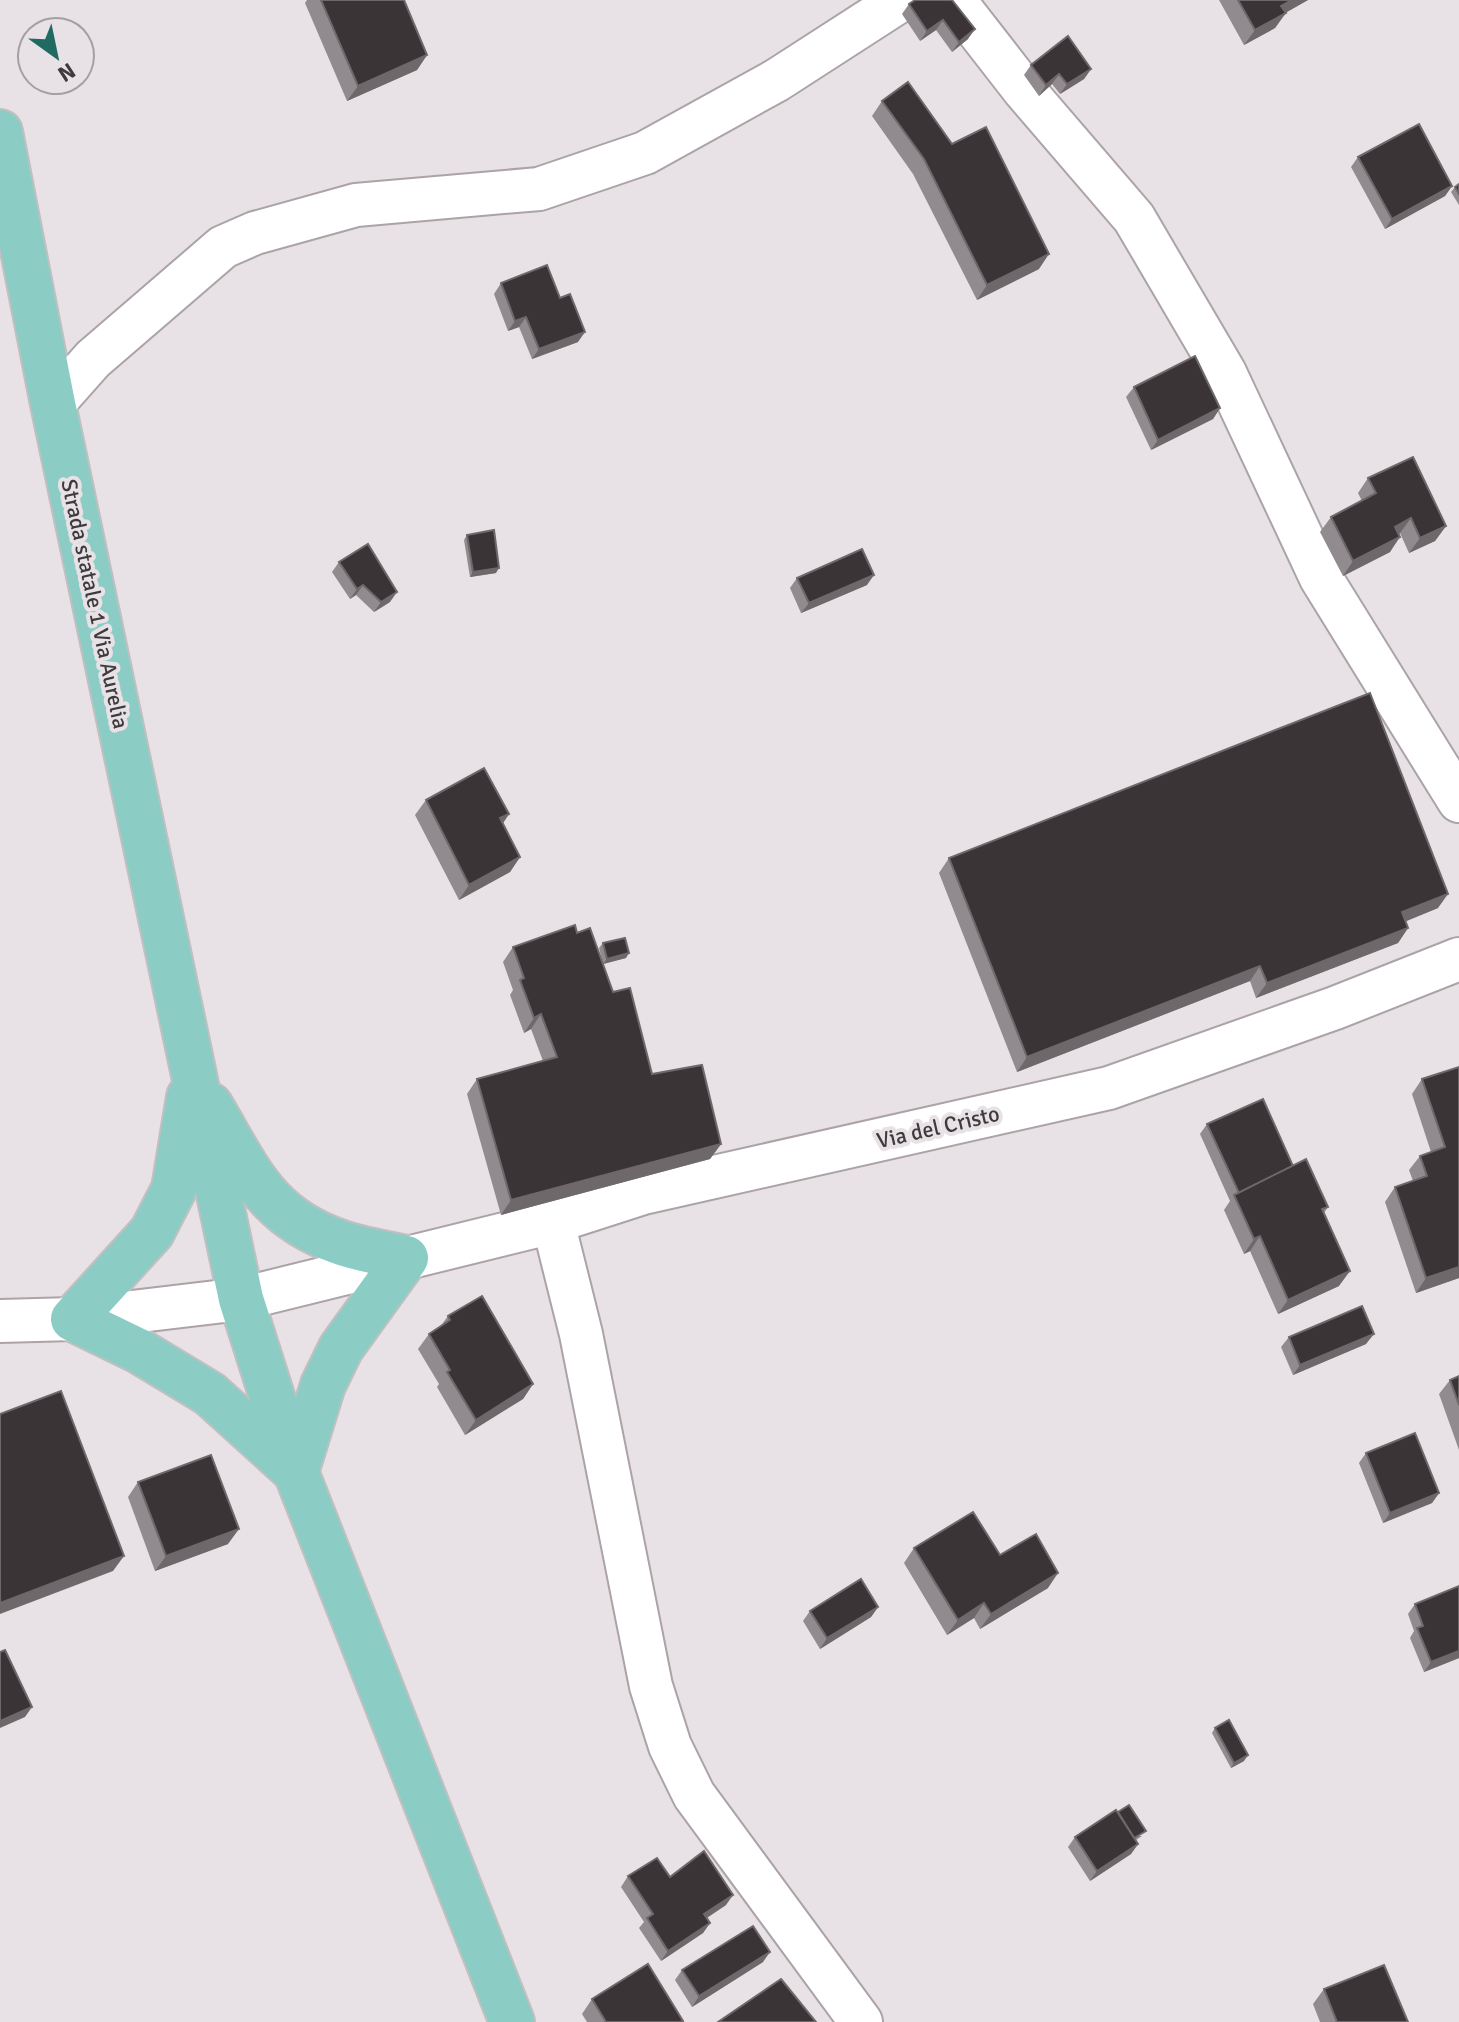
<svg xmlns="http://www.w3.org/2000/svg" width="1459" height="2022" font-family="Signika,sans-serif">
<style>
.lines{fill:none;stroke-linecap:round;stroke-linejoin:round}
.minor-casing{stroke:#aba3a8;stroke-width:46}
.major-casing{stroke:#c1c0c1;stroke-width:48}
.minor{stroke:#fff;stroke-width:42}
.major{stroke:#8bcdc5;stroke-width:44}
.wall{fill:#918a8e}
.shaded-wall{fill:#6e686b}
.building{fill:#3a3437;stroke:#6e686b;stroke-width:2}
.labels{text-anchor:middle;dominant-baseline:central;stroke-width:8;stroke-linejoin:round;paint-order:stroke}
.street-label{font-size:22px;fill:#3e3b3d;stroke:#e8e1e5}
</style>
<rect width="100%" height="100%" fill="#e8e1e5"/>
<g class="lines">
<g class="minor-casing">
<g id="minor">
<path d="M 954,0 L 1024,90 L 1134,218 L 1225,373 L 1321,578 L 1459,801"/>
<path d="M 53,404 L 93,359 L 223,247 L 255,233 L 356,205 L 539,189 L 645,153 L 777,80 L 901,0"/>
<path d="M 553,1222 L 581,1334 L 651,1686 L 670,1746 L 694,1795 L 861,2022"/>
<path d="M 0,1321 L 73,1319 L 241,1299 L 553,1222 L 643,1193 L 1109,1088 L 1335,1008 L 1459,959"/>
</g>
</g>
<g class="major-casing">
<g id="major">
<path d="M 0,132 L 53,404 L 241,1299 L 296,1472 L 512,2022"/>
<path d="M 189,1097 L 174,1189 L 152,1232 L 73,1319 L 139,1351 L 210,1394 L 296,1472"/>
<path d="M 210,1105 C 248,1168 264,1216 339,1242 C 360,1250 384,1253 406,1258 L 341,1348 L 323,1385 L 296,1472"/>
</g>
</g>
<use href="#minor" class="minor"/>
<use href="#major" class="major"/>
</g>
<g class="wall">
<path d="M 307,0 L 404,0 L 427,55 L 417,70 L 347,101 L 305,3 Z"/>
<path d="M 915,0 L 968,39 L 952,52 L 936,30 L 920,41 L 902,14 L 909,4 Z"/>
<path d="M 1219,0 L 1308,0 L 1285,13 L 1275,28 L 1244,45 Z"/>
<path d="M 1031,65 L 1091,69 L 1084,79 L 1060,94 L 1052,84 L 1039,96 L 1024,75 Z"/>
<path d="M 882,101 L 1039,269 L 977,300 L 913,174 L 872,116 Z"/>
<path d="M 1358,157 L 1452,186 L 1445,196 L 1385,229 L 1351,167 Z"/>
<path d="M 1459,184 L 1459,205 L 1451,192 L 1455,187 Z"/>
<path d="M 501,283 L 578,342 L 532,359 L 519,327 L 508,331 L 494,294 Z"/>
<path d="M 1134,387 L 1220,408 L 1213,419 L 1151,450 L 1126,397 Z"/>
<path d="M 1368,478 L 1446,526 L 1435,541 L 1409,553 L 1400,533 L 1390,552 L 1343,576 L 1320,532 L 1331,517 L 1362,501 L 1358,493 Z"/>
<path d="M 467,535 L 496,573 L 470,577 L 464,540 Z"/>
<path d="M 339,562 L 390,602 L 374,612 L 356,595 L 350,599 L 332,572 Z"/>
<path d="M 797,578 L 867,585 L 801,613 L 790,588 Z"/>
<path d="M 426,800 L 509,814 L 503,823 L 520,857 L 510,872 L 459,900 L 415,815 Z"/>
<path d="M 949,858 L 1438,908 L 1406,921 L 1408,928 L 1398,943 L 1256,998 L 1250,981 L 1017,1072 L 939,873 Z"/>
<path d="M 577,933 L 613,992 L 652,1074 L 721,1144 L 710,1159 L 501,1215 L 467,1094 L 477,1079 L 543,1061 L 531,1029 L 524,1033 L 510,995 L 513,990 L 503,962 L 513,947 Z"/>
<path d="M 603,943 L 626,958 L 603,964 L 599,948 Z"/>
<path d="M 1459,1067 L 1459,1278 L 1416,1293 L 1385,1202 L 1395,1187 L 1413,1181 L 1409,1170 L 1420,1156 L 1431,1152 L 1412,1094 L 1422,1079 Z"/>
<path d="M 1207,1124 L 1293,1166 L 1328,1207 L 1324,1213 L 1339,1286 L 1278,1314 L 1250,1251 L 1244,1254 L 1224,1210 L 1230,1201 L 1200,1134 Z"/>
<path d="M 448,1316 L 533,1384 L 523,1399 L 465,1435 L 437,1387 L 439,1384 L 418,1349 L 429,1334 L 440,1327 Z"/>
<path d="M 1289,1337 L 1366,1344 L 1293,1375 L 1281,1347 Z"/>
<path d="M 1459,1376 L 1459,1450 L 1439,1394 L 1450,1380 Z"/>
<path d="M 1366,1453 L 1439,1493 L 1432,1503 L 1383,1523 L 1359,1463 Z"/>
<path d="M 138,1482 L 228,1544 L 155,1571 L 128,1497 Z"/>
<path d="M 914,1548 L 1000,1555 L 1048,1588 L 980,1629 L 974,1618 L 947,1635 L 904,1563 Z"/>
<path d="M 1415,1604 L 1459,1658 L 1424,1672 L 1410,1638 L 1414,1631 L 1408,1614 Z"/>
<path d="M 878,1607 L 871,1617 L 820,1649 L 803,1621 L 810,1611 Z"/>
<path d="M 1215,1728 L 1244,1761 L 1231,1768 L 1212,1733 Z"/>
<path d="M 1142,1836 L 1136,1840 L 1138,1844 L 1131,1854 L 1090,1881 L 1068,1847 L 1075,1837 Z"/>
<path d="M 628,1876 L 726,1905 L 707,1918 L 710,1923 L 703,1933 L 661,1961 L 639,1928 L 644,1922 L 621,1887 Z"/>
<path d="M 763,1962 L 692,2007 L 675,1980 L 682,1970 Z"/>
<path d="M 1324,1989 L 1408,2022 L 1320,2022 L 1313,2004 Z"/>
<path d="M 592,1999 L 682,2022 L 587,2022 L 582,2014 Z"/>
</g>
<g class="shaded-wall">
<path d="M 1292,0 L 1308,0 L 1271,21 L 1281,6 Z"/>
<path d="M 1286,13 L 1275,28 L 1244,45 L 1255,30 Z"/>
<path d="M 943,20 L 936,30 L 920,41 L 927,31 Z"/>
<path d="M 975,29 L 968,39 L 952,52 L 959,42 Z"/>
<path d="M 427,55 L 417,70 L 347,101 L 358,86 Z"/>
<path d="M 1091,69 L 1084,79 L 1060,94 L 1067,84 Z"/>
<path d="M 1059,74 L 1052,84 L 1039,96 L 1046,85 Z"/>
<path d="M 1452,186 L 1445,196 L 1385,229 L 1392,219 Z"/>
<path d="M 1049,254 L 1039,269 L 977,300 L 987,285 Z"/>
<path d="M 526,317 L 519,327 L 508,331 L 515,321 Z"/>
<path d="M 585,332 L 578,342 L 532,359 L 539,349 Z"/>
<path d="M 1220,408 L 1213,419 L 1151,450 L 1158,440 Z"/>
<path d="M 1411,518 L 1400,533 L 1385,542 L 1395,527 Z"/>
<path d="M 1446,526 L 1435,541 L 1409,553 L 1420,538 Z"/>
<path d="M 1400,537 L 1390,552 L 1343,576 L 1353,561 Z"/>
<path d="M 499,568 L 496,573 L 470,577 L 473,572 Z"/>
<path d="M 874,575 L 867,585 L 801,613 L 809,603 Z"/>
<path d="M 363,585 L 356,595 L 350,599 L 357,589 Z"/>
<path d="M 397,592 L 390,602 L 374,612 L 381,602 Z"/>
<path d="M 509,814 L 499,829 L 500,818 Z"/>
<path d="M 520,857 L 510,872 L 459,900 L 469,885 Z"/>
<path d="M 1448,894 L 1438,908 L 1392,927 L 1402,912 Z"/>
<path d="M 1408,928 L 1398,943 L 1256,998 L 1267,983 Z"/>
<path d="M 629,953 L 626,958 L 603,964 L 607,959 Z"/>
<path d="M 1260,966 L 1250,981 L 1017,1072 L 1027,1057 Z"/>
<path d="M 541,1014 L 531,1029 L 524,1033 L 534,1018 Z"/>
<path d="M 721,1144 L 710,1159 L 501,1215 L 511,1200 Z"/>
<path d="M 1260,1236 L 1250,1251 L 1244,1254 L 1254,1239 Z"/>
<path d="M 1459,1267 L 1459,1278 L 1416,1293 L 1426,1278 Z"/>
<path d="M 1350,1271 L 1339,1286 L 1278,1314 L 1288,1300 Z"/>
<path d="M 1374,1334 L 1366,1344 L 1293,1375 L 1300,1365 Z"/>
<path d="M 533,1384 L 523,1399 L 465,1435 L 476,1420 Z"/>
<path d="M 1439,1493 L 1432,1503 L 1383,1523 L 1390,1513 Z"/>
<path d="M 239,1529 L 228,1544 L 155,1571 L 166,1556 Z"/>
<path d="M 124,1556 L 113,1571 L 0,1614 L 0,1603 Z"/>
<path d="M 1058,1573 L 1048,1588 L 980,1629 L 991,1614 Z"/>
<path d="M 984,1603 L 974,1618 L 947,1635 L 958,1620 Z"/>
<path d="M 878,1607 L 871,1617 L 820,1649 L 827,1638 Z"/>
<path d="M 1459,1651 L 1459,1658 L 1424,1672 L 1431,1662 Z"/>
<path d="M 32,1707 L 25,1717 L 0,1728 L 0,1721 Z"/>
<path d="M 1248,1755 L 1244,1761 L 1231,1768 L 1234,1763 Z"/>
<path d="M 1138,1844 L 1131,1854 L 1090,1881 L 1097,1871 Z"/>
<path d="M 733,1895 L 726,1905 L 697,1924 L 704,1914 Z"/>
<path d="M 710,1923 L 703,1933 L 661,1961 L 668,1951 Z"/>
<path d="M 770,1952 L 763,1962 L 692,2007 L 699,1996 Z"/>
</g>
<g class="building">
<path d="M 321,0 L 404,0 L 427,55 L 358,86 Z"/>
<path d="M 915,0 L 952,0 L 975,29 L 959,42 L 943,20 L 927,31 L 909,4 Z"/>
<path d="M 1238,0 L 1292,0 L 1281,6 L 1286,13 L 1255,30 Z"/>
<path d="M 1068,36 L 1091,69 L 1067,84 L 1059,74 L 1046,85 L 1031,65 Z"/>
<path d="M 908,82 L 952,144 L 986,127 L 1049,254 L 987,285 L 924,159 L 882,101 Z"/>
<path d="M 1419,124 L 1452,186 L 1392,219 L 1358,157 Z"/>
<path d="M 1459,184 L 1459,194 L 1455,187 Z"/>
<path d="M 547,265 L 560,298 L 570,294 L 585,332 L 539,349 L 526,317 L 515,321 L 501,283 Z"/>
<path d="M 1195,356 L 1220,408 L 1158,440 L 1134,387 Z"/>
<path d="M 1413,457 L 1446,526 L 1420,538 L 1411,518 L 1395,527 L 1400,537 L 1353,561 L 1331,517 L 1376,493 L 1368,478 Z"/>
<path d="M 494,530 L 499,568 L 473,572 L 467,535 Z"/>
<path d="M 368,544 L 397,592 L 381,602 L 363,585 L 357,589 L 339,562 Z"/>
<path d="M 862,549 L 874,575 L 809,603 L 797,578 Z"/>
<path d="M 1370,693 L 1448,894 L 1402,912 L 1408,928 L 1267,983 L 1260,966 L 1027,1057 L 949,858 Z"/>
<path d="M 484,768 L 509,814 L 500,818 L 520,857 L 469,885 L 426,800 Z"/>
<path d="M 575,925 L 577,933 L 590,928 L 613,992 L 630,988 L 652,1074 L 702,1065 L 721,1144 L 511,1200 L 477,1079 L 557,1057 L 541,1014 L 534,1018 L 520,980 L 524,978 L 513,947 Z"/>
<path d="M 625,938 L 629,953 L 607,959 L 603,943 Z"/>
<path d="M 1459,1067 L 1459,1267 L 1426,1278 L 1395,1187 L 1427,1176 L 1420,1156 L 1445,1147 L 1422,1079 Z"/>
<path d="M 1263,1099 L 1293,1166 L 1239,1193 L 1207,1124 Z"/>
<path d="M 1306,1159 L 1328,1207 L 1322,1209 L 1350,1271 L 1288,1300 L 1260,1236 L 1254,1239 L 1234,1195 Z"/>
<path d="M 482,1296 L 533,1384 L 476,1420 L 447,1372 L 450,1370 L 429,1334 L 450,1320 L 448,1316 Z"/>
<path d="M 1362,1306 L 1374,1334 L 1300,1365 L 1289,1337 Z"/>
<path d="M 1459,1376 L 1459,1405 L 1450,1380 Z"/>
<path d="M 61,1391 L 124,1556 L 0,1603 L 0,1414 Z"/>
<path d="M 1415,1433 L 1439,1493 L 1390,1513 L 1366,1453 Z"/>
<path d="M 211,1455 L 239,1529 L 166,1556 L 138,1482 Z"/>
<path d="M 973,1512 L 1000,1555 L 1036,1534 L 1058,1573 L 991,1614 L 984,1603 L 958,1620 L 914,1548 Z"/>
<path d="M 861,1579 L 878,1607 L 827,1638 L 810,1611 Z"/>
<path d="M 1459,1586 L 1459,1651 L 1431,1662 L 1417,1628 L 1423,1626 L 1415,1604 Z"/>
<path d="M 5,1650 L 32,1707 L 0,1721 L 0,1652 Z"/>
<path d="M 1229,1720 L 1248,1755 L 1234,1763 L 1215,1728 Z"/>
<path d="M 1129,1805 L 1146,1831 L 1134,1838 L 1118,1812 Z"/>
<path d="M 1116,1810 L 1138,1844 L 1097,1871 L 1075,1837 Z"/>
<path d="M 704,1851 L 733,1895 L 704,1914 L 710,1923 L 668,1951 L 647,1918 L 653,1914 L 628,1876 L 657,1858 L 670,1877 Z"/>
<path d="M 753,1926 L 770,1952 L 699,1996 L 682,1970 Z"/>
<path d="M 648,1964 L 683,2021 L 680,2022 L 606,2022 L 592,1999 Z"/>
<path d="M 1384,1965 L 1408,2022 L 1337,2022 L 1324,1989 Z"/>
<path d="M 781,1979 L 816,2022 L 718,2022 Z"/>
</g>
<g class="labels">
<g class="street-label">
<text transform="translate(95 604) rotate(78)">Strada statale 1 Via Aurelia</text>
<text transform="translate(938 1127) rotate(-13)">Via del Cristo</text>
</g>
</g>
<g transform="translate(56 56) rotate(147)"><circle r="38" fill="#e8e1e5" stroke="#a49fa2" stroke-width="2"/>
<path d="M0-6L14 30L0 20L-14 30Z" fill="#206a62"/>
<text y="-12" font-size="22" font-weight="bold" text-anchor="middle" fill="#3e3b3d">N</text>
</g>
</svg>
